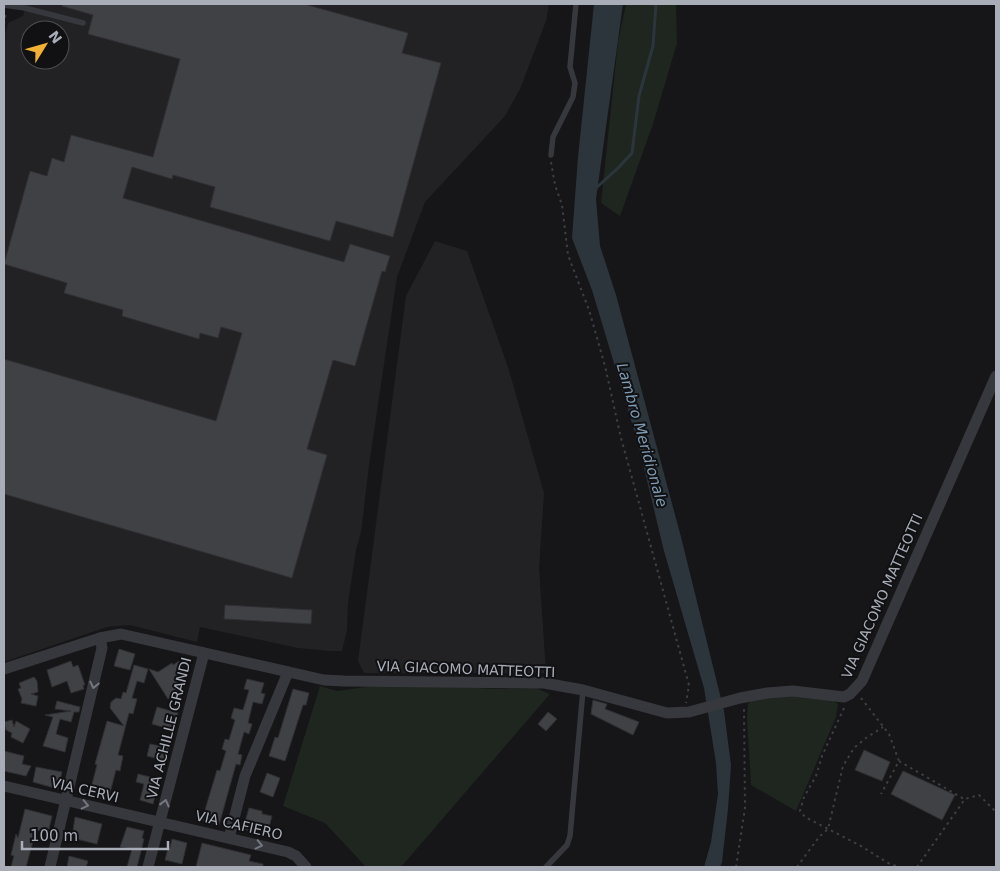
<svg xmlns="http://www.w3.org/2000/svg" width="1000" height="871" font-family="'DejaVu Sans',sans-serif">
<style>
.built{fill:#222225;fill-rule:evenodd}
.green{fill:#1e261f}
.water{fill:#2c353c}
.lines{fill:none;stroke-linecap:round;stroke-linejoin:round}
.stream{stroke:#2c353c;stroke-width:3}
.building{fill:#404145;stroke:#303034}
.path{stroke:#3d3f44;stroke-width:2;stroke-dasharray:2.5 4;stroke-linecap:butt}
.lane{stroke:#37383d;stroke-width:5.5}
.street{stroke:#37383d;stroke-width:11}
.oneway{stroke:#757881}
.labels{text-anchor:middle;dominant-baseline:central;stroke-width:4;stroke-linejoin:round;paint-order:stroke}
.street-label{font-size:14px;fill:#a8adb8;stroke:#111113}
.water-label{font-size:15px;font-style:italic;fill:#7f9bb3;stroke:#111113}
</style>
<rect width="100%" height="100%" fill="#161618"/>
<g class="built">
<path d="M 26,4 L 549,4 L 546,21 L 520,89 L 505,116 L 425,202 L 397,277 L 369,465 L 361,532 L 356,550 L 348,603 L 347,630 L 342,651 L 330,651 L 298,648 L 200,627 L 197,642 L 130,625 L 107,627 L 4,662 L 4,38 L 8,23 L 23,16 ZM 30,30 L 60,30 L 60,60 L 30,60 Z"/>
<path d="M 435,241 L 467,251 L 508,367 L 544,493 L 539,568 L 546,673 L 364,673 L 358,661 L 406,296 Z"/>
</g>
<g class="green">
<path d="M 626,4 L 676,4 L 677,43 L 653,124 L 620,216 L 601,203 L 618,42 Z"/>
<path d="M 417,685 L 497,689 L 536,688 L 550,694 L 401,867 L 366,867 L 325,823 L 283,806 L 320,686 L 337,691 L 367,687 Z"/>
<path d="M 785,695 L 831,699 L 838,704 L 836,717 L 796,811 L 751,785 L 747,718 L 748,704 L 754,698 Z"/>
</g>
<path class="water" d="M 594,4 L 623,4 L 596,199 L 600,246 L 616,295 L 681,537 L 724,711 L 731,765 L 728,809 L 722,862 L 720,867 L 704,867 L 711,842 L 718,794 L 716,763 L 704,688 L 664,551 L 638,443 L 592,290 L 572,238 L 578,157 Z"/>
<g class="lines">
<path class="stream" d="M 596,188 L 618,168 L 632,153 L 639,96 L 653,46 L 656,4"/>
</g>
<g class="building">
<path d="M 63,4 L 304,4 L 408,33 L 402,53 L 441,63 L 393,237 L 336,221 L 330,241 L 210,207 L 215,187 L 173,175 L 172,179 L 132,167 L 123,198 L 344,262 L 350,244 L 390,256 L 385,272 L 382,271 L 355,366 L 333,360 L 307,449 L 327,455 L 292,578 L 4,494 L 4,359 L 216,421 L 242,333 L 221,327 L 218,338 L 200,333 L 199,339 L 122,316 L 123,310 L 64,293 L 67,283 L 4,264 L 30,171 L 47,176 L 52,158 L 64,162 L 71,135 L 153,157 L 180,59 L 88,34 L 93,15 L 62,6 Z"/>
<path d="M 225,605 L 312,610 L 311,624 L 224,619 Z"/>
<path d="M 119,649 L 135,654 L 130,670 L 114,666 Z"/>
<path d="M 71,661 L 73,667 L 78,665 L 85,685 L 83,685 L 84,689 L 71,693 L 67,681 L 52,687 L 47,670 Z"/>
<path d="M 179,661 L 187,674 L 184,675 L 181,688 L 182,690 L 168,699 L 149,669 L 158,672 L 172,663 L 173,665 Z"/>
<path d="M 134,665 L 148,669 L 144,683 L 137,681 L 132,698 L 137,699 L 133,714 L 129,713 L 118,755 L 123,756 L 120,771 L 116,770 L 108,800 L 89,796 L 97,765 L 95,764 L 107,721 L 124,726 L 110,708 L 111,702 L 116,698 L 121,699 L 123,692 L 126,693 Z"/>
<path d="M 34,677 L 37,681 L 38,692 L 31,694 L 38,696 L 36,706 L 21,703 L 22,699 L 18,689 L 21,688 L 19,683 Z"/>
<path d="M 247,679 L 264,683 L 261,693 L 265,694 L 262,704 L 253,702 L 248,723 L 252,724 L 249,734 L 244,732 L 238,754 L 242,755 L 240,765 L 236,764 L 219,825 L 202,820 L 217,770 L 220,771 L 226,751 L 222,749 L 225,739 L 229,740 L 235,720 L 231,718 L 234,708 L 243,710 L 249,690 L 244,689 Z"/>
<path d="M 293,689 L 309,693 L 306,705 L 303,705 L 285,761 L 269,756 L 275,737 L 278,738 Z"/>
<path d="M 593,700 L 607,704 L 605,709 L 639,722 L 633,735 L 591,714 Z"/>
<path d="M 57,701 L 80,707 L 79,712 L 74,712 L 71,722 L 60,719 L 56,734 L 68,738 L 65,752 L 43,746 L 53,717 L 45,715 L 71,711 L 55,709 Z"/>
<path d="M 157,707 L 178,713 L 173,730 L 152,724 Z"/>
<path d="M 548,712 L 557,719 L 546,731 L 538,724 Z"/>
<path d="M 12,720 L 14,727 L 16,721 L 30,729 L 23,743 L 11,737 L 12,733 L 6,730 L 4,722 Z"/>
<path d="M 150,744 L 169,748 L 165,761 L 147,756 Z"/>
<path d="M 864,750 L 890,762 L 882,781 L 855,770 Z"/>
<path d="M 4,751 L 24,756 L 22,764 L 31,766 L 26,776 L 4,771 Z"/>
<path d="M 36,767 L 62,772 L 58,789 L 33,782 Z"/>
<path d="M 903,771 L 955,795 L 942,820 L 891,794 Z"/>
<path d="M 267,773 L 280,778 L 273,797 L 260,792 Z"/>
<path d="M 138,774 L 150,777 L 149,782 L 158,785 L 153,804 L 140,800 L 144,784 L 136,782 Z"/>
<path d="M 249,808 L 262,811 L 262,814 L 272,816 L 268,831 L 258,828 L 256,832 L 243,829 Z"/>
<path d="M 25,809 L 52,816 L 48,833 L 36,830 L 26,867 L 11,867 L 14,856 L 11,855 L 16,834 L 18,838 Z"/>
<path d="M 75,817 L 102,824 L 97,844 L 72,838 Z"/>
<path d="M 127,827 L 144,831 L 142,838 L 144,839 L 137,867 L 127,867 L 132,849 L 120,847 Z"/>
<path d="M 172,839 L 187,843 L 182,864 L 165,860 L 168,848 L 170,848 Z"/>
<path d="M 202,843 L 251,855 L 249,861 L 263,864 L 263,867 L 196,867 Z"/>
<path d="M 69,856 L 88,861 L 86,867 L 67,867 Z"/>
</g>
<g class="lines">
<g class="path">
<path d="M 4,24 L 6,12"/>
<path d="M 551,162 L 555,185 L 562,205 L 568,255 L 589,310 L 605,366 L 621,438 L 689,685 L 686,703"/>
<path d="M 861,698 L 889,734 L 899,761 L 881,794"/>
<path d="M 844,708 L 822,756 L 816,776 L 804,797 L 800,811 L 805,817 L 861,846 L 888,863 L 899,867"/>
<path d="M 899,761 L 964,799"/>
<path d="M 736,867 L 745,808 L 744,709"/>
<path d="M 797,867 L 819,837 L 828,829 L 843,766 L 854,748 L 866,738 L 883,727"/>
<path d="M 917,867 L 965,799 L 979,795 L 996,812"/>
</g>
<g class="lane">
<path d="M 4,5 L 25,8 L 83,23"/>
<path d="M 551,155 L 553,137 L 573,97 L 575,83 L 570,67 L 576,4"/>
<path d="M 546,867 L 567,845 L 570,836 L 583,690"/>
</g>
<g class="street">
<path d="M 4,669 L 100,638 L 121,634 L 324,680 L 344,681 L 544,683 L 583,690 L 667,713 L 689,712 L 740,698 L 767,693 L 793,691 L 844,697 L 850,694 L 862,681 L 996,376"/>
<path d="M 4,786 L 288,852 L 296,856 L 306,867"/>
<path d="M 229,838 L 245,776 L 288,672"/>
<path d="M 50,867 L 102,648 L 100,638"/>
<path d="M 148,867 L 204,653"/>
</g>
</g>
<defs><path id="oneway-chevron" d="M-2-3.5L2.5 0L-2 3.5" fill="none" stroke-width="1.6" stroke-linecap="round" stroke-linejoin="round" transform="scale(1.25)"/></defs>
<g class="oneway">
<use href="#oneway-chevron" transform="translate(94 685) rotate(103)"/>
<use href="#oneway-chevron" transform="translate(165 803) rotate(-76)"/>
<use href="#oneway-chevron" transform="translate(85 805) rotate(13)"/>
<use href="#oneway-chevron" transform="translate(259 845) rotate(13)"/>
</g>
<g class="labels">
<g class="street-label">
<text transform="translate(882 596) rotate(-66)">VIA GIACOMO MATTEOTTI</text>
<text transform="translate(466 669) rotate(2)">VIA GIACOMO MATTEOTTI</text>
<text transform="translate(169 728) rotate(-76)">VIA ACHILLE GRANDI</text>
<text transform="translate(85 790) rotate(13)">VIA CERVI</text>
<text transform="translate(239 825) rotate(13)">VIA CAFIERO</text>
</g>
<g class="water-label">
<text transform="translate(642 435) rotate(74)">Lambro Meridionale</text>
</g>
</g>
<rect width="1000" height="871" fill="none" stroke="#a8adb8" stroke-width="10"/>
<g transform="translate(45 45) rotate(53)"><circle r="24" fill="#111113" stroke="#4d4f55"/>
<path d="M0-4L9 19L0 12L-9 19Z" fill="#f2b134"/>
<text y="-8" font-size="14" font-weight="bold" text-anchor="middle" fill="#a8adb8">N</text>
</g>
<path d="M22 841v8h146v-8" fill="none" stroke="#a8adb8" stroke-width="2.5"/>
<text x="30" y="841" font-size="15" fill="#a8adb8" stroke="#111113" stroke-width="4" paint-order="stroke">100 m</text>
</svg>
